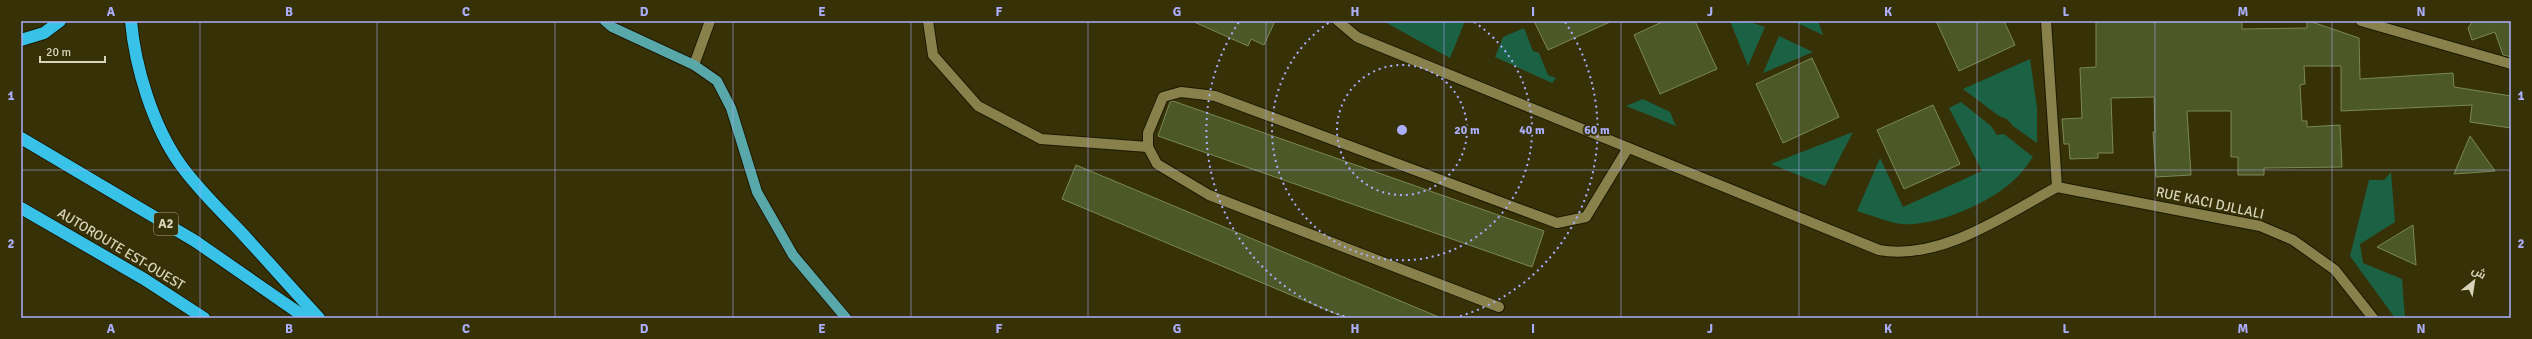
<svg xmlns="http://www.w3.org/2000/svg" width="2532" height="339" font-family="Signika,Cairo,sans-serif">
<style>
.green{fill:#1b6143}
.building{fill:#4c5827;stroke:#7a8856}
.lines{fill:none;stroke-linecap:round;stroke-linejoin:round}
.minor-casing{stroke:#1d1900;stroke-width:12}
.major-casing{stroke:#1d1900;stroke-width:12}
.highway-casing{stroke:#1d1900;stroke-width:14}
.minor{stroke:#88814c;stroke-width:10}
.major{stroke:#58a8aa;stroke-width:10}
.highway{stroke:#38c2e8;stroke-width:12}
.grid{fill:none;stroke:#abaffb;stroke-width:1;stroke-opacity:0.55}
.ring{fill:none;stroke:#abaffb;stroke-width:2;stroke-dasharray:2 4}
.labels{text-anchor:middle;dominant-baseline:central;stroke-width:4;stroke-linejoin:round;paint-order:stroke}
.shield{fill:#373108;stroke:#a8a385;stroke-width:1}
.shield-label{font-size:13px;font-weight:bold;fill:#d8d4ba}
.street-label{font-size:14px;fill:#d8d4ba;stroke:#373108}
.centre{fill:#abaffb;stroke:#373108;stroke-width:2}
.ring-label{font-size:12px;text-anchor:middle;font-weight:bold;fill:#abaffb;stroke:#373108;stroke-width:4;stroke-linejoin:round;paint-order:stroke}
.neatline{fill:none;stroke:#abaffb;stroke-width:1.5}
.grid-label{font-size:13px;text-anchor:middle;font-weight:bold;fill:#abaffb}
</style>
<rect width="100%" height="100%" fill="#373108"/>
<g class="green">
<path d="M 1383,21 L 1465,21 L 1450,58 Z"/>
<path d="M 1730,21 L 1747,21 L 1765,27 L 1748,66 Z"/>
<path d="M 1793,21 L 1818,21 L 1823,35 Z"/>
<path d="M 1524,28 L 1533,51 L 1539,53 L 1548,75 L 1556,78 L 1552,83 L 1495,57 L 1503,37 Z"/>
<path d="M 1779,36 L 1813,52 L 1763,73 Z"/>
<path d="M 2030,59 L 2037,108 L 2037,143 L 2013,126 L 2007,119 L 1999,116 L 1963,89 Z"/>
<path d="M 1643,99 L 1670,112 L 1676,126 L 1626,106 Z"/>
<path d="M 1961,102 L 1991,126 L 1997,135 L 2004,134 L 2033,157 C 2029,162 2025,169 2020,174 C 1996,201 1937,227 1901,224 C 1887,222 1871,215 1857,211 L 1880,158 L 1903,207 L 1982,171 L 1949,108 Z"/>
<path d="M 1853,132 L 1825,186 L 1771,164 Z"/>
<path d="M 2391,172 L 2395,222 L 2360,244 L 2363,263 L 2402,279 L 2405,318 L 2395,318 L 2350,256 L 2369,180 L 2384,180 Z"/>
</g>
<g class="building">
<path d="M 1192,21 L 1275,21 L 1264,45 L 1251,39 L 1248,46 Z"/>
<path d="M 1534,21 L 1612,21 L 1548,50 Z"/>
<path d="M 1664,21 L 1695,21 L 1717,69 L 1660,94 L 1634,35 Z"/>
<path d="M 1936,21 L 2004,21 L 2015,45 L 1959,71 Z"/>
<path d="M 2096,21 L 2242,21 L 2242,29 L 2307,28 L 2307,21 L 2309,21 L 2359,38 L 2360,79 L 2453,73 L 2454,87 L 2511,96 L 2511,128 L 2470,122 L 2472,105 L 2341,111 L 2341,66 L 2304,66 L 2305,84 L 2300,85 L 2302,121 L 2307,121 L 2307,127 L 2340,125 L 2342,167 L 2264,168 L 2264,175 L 2238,175 L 2238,157 L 2231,157 L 2231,111 L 2187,111 L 2191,175 L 2156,177 L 2153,132 L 2155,132 L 2154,97 L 2111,98 L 2113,153 L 2098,153 L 2098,158 L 2070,159 L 2069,144 L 2064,144 L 2062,119 L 2082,118 L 2080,68 L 2096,67 Z"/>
<path d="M 2473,21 L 2511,21 L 2511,57 L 2503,55 L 2495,32 L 2472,40 L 2468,28 Z"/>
<path d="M 1812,58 L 1839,117 L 1783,143 L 1756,84 Z"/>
<path d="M 1173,101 L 1544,231 L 1532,267 L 1158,136 L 1170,102 Z"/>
<path d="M 1933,105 L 1960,164 L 1904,189 L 1877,130 Z"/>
<path d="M 2470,136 L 2495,171 L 2454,174 Z"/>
<path d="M 1076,165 L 1441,318 L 1346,318 L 1062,199 Z"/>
<path d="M 2413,225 L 2416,265 L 2377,247 Z"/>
</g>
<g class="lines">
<g class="minor-casing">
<g id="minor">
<path d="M 928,21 L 933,55 L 978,106 L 1041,139 L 1148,147"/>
<path d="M 1338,21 L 1357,37 L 1879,250 C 1941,261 2005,215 2057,187 L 2046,21"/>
<path d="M 2361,21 L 2511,64"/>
<path d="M 694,65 L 710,21"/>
<path d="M 2057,187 L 2260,226 L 2293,240 L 2335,270 L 2373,318"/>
<path d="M 1499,307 L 1209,195 L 1157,164 L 1148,147 L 1148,133 L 1163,97 L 1181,92 L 1215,96 L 1557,223 L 1586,217 L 1628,148"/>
</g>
</g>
<g class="major-casing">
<path id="major" d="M 605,21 L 612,27 L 694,65 L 717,81 L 731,108 L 757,192 L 793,255 L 846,318"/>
</g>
<g class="highway-casing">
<g id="highway">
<path d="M 131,21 C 135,67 153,126 180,164 C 197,188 219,209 239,230 C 266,259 292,289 319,318"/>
<path d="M 21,40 L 44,33 L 60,21"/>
<path d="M 21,138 L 195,241 L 306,318"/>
<path d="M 21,208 L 144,279 L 204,318"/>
</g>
</g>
<use href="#minor" class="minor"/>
<use href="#major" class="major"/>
<use href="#highway" class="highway"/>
</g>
<path class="grid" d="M 200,21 L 200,318M 377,21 L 377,318M 555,21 L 555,318M 733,21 L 733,318M 911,21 L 911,318M 1088,21 L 1088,318M 1266,21 L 1266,318M 1444,21 L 1444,318M 1621,21 L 1621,318M 1799,21 L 1799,318M 1977,21 L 1977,318M 2155,21 L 2155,318M 2332,21 L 2332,318M 21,170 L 2511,170"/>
<g class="ring">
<circle cx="1402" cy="130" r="65"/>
<path d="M1474 22A130 130 0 1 1 1330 22"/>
<path d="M1350 318A195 195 0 0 1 1239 22M1565 22A195 195 0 0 1 1454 318"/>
</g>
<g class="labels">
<rect class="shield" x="154" y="213" width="24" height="22" rx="3"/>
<g class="shield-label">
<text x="166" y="224">A2</text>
</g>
<g class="street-label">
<text transform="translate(2210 203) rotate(12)">RUE KACI DJLLALI</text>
<text transform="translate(121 249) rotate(31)">AUTOROUTE EST-OUEST</text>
</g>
</g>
<circle cx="1402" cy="130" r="6" class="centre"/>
<g class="ring-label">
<text x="1467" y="134">20 m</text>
<text x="1532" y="134">40 m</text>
<text x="1597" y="134">60 m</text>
</g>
<rect width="2532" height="339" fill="none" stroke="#373108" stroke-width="44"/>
<g transform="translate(2474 281) rotate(30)" stroke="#373108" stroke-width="3" paint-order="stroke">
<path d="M0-3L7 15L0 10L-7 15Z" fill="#d8d4ba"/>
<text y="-6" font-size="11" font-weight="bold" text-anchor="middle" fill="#d8d4ba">ش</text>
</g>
<path d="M40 56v6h65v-6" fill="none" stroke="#d8d4ba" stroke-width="2"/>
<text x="46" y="56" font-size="12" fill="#d8d4ba" stroke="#373108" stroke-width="3" paint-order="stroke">20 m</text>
<rect x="22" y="22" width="2488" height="295" class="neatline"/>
<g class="grid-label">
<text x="111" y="16">A</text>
<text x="289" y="16">B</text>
<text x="466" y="16">C</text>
<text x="644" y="16">D</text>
<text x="822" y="16">E</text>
<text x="999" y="16">F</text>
<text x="1177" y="16">G</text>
<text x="1355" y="16">H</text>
<text x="1533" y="16">I</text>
<text x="1710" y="16">J</text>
<text x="1888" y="16">K</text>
<text x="2066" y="16">L</text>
<text x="2243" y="16">M</text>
<text x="2421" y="16">N</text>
<text x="11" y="100">1</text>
<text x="2521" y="100">1</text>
<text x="11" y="248">2</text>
<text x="2521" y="248">2</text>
<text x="111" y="333">A</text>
<text x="289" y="333">B</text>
<text x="466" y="333">C</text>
<text x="644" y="333">D</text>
<text x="822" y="333">E</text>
<text x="999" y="333">F</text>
<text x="1177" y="333">G</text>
<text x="1355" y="333">H</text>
<text x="1533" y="333">I</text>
<text x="1710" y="333">J</text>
<text x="1888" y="333">K</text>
<text x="2066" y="333">L</text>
<text x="2243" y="333">M</text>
<text x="2421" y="333">N</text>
</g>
</svg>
